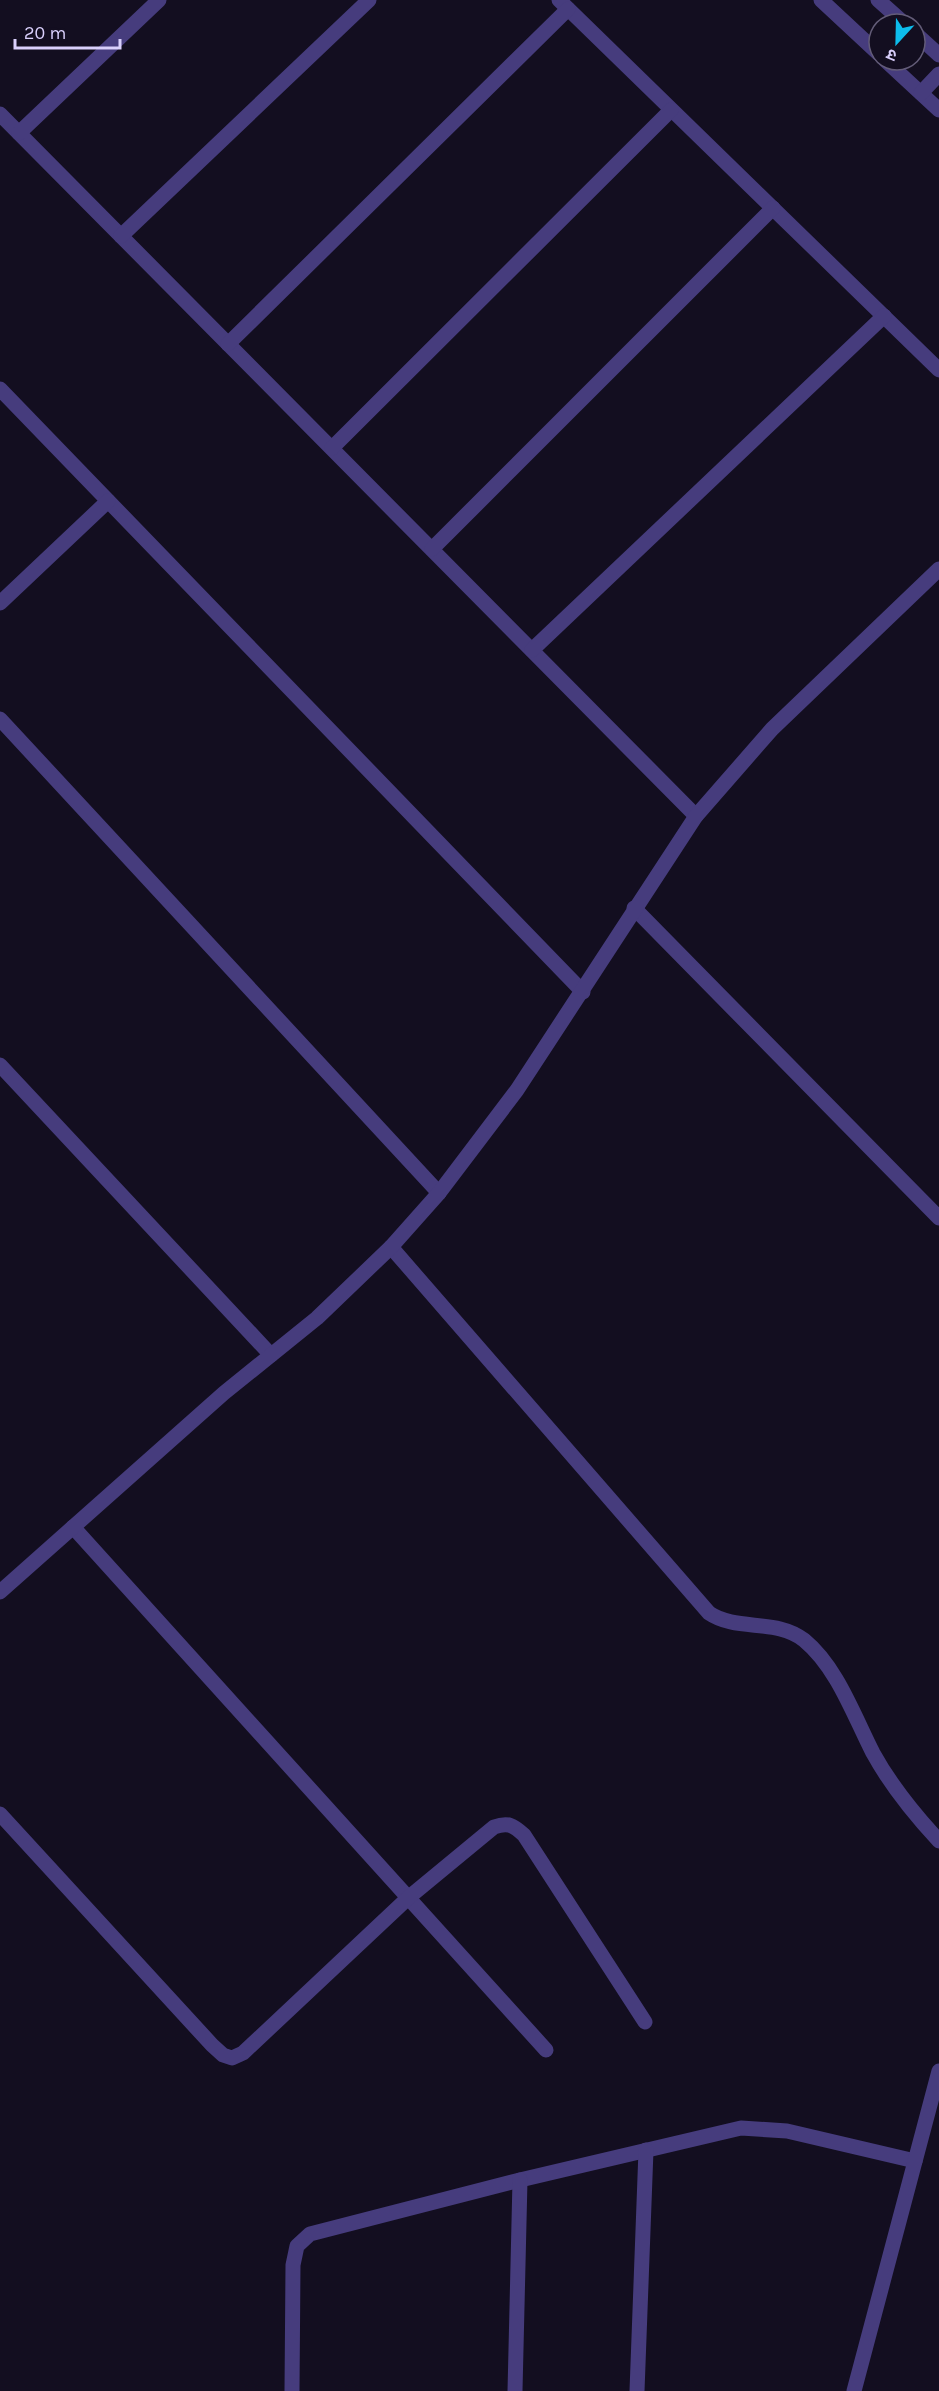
<svg xmlns="http://www.w3.org/2000/svg" width="939" height="2391" font-family="Karla,'Noto Sans Devanagari',sans-serif">
<style>
.lines{fill:none;stroke-linecap:round;stroke-linejoin:round}
.minor{stroke:#463c7d;stroke-width:15}
.tertiary{stroke:#463c7d;stroke-width:15}
</style>
<rect width="100%" height="100%" fill="#130e20"/>
<g class="lines">
<g class="minor">
<path d="M 559,0 L 939,370"/>
<path d="M 821,0 L 879,54"/>
<path d="M 878,0 L 905,24"/>
<path d="M 915,33 L 939,55"/>
<path d="M 885,60 L 939,110"/>
<path d="M 921,93 L 939,74"/>
<path d="M 0,114 L 696,816"/>
<path d="M 19,133 L 159,0"/>
<path d="M 121,236 L 369,0"/>
<path d="M 228,344 L 568,9"/>
<path d="M 0,389 L 583,992"/>
<path d="M 332,448 L 671,110"/>
<path d="M 432,549 L 773,208"/>
<path d="M 0,603 L 108,501"/>
<path d="M 532,650 L 884,316"/>
<path d="M 0,719 L 439,1193"/>
<path d="M 634,908 L 939,1218"/>
<path d="M 0,1065 L 271,1355"/>
<path d="M 391,1247 L 709,1613 C 737,1632 776,1618 804,1640 C 837,1667 854,1716 873,1753 C 890,1784 915,1815 939,1841"/>
<path d="M 73,1527 L 546,2050"/>
<path d="M 0,1592 L 224,1393 L 317,1318 L 391,1247 L 439,1193 L 517,1090 L 696,816 L 772,729 L 939,569"/>
<path d="M 0,1814 L 212,2045 L 223,2055 L 232,2058 L 243,2053 L 408,1898 L 494,1827 C 508,1822 513,1825 524,1835 L 645,2022"/>
<path d="M 292,2391 L 293,2265 L 297,2246 L 310,2234 L 520,2180 L 741,2128 L 787,2131 L 915,2161"/>
<path d="M 515,2391 L 520,2180"/>
<path d="M 637,2391 L 646,2150"/>
</g>
<path class="tertiary" d="M 854,2391 L 939,2071"/>
</g>
<g transform="translate(897 42) rotate(202)"><circle r="28" fill="#130e20" stroke="#635c78" stroke-width="1.5"/>
<path d="M0-4.5L10 22L0 15L-10 22Z" fill="#0dbcec"/>
<text y="-9" font-size="16" font-weight="bold" text-anchor="middle" fill="#dad0fc">उ</text>
</g>
<path d="M15 39v9h105v-9" fill="none" stroke="#dad0fc" stroke-width="3"/>
<text x="24" y="39" font-size="18" fill="#dad0fc" stroke="#130e20" stroke-width="4.5" paint-order="stroke">20 m</text>
</svg>
